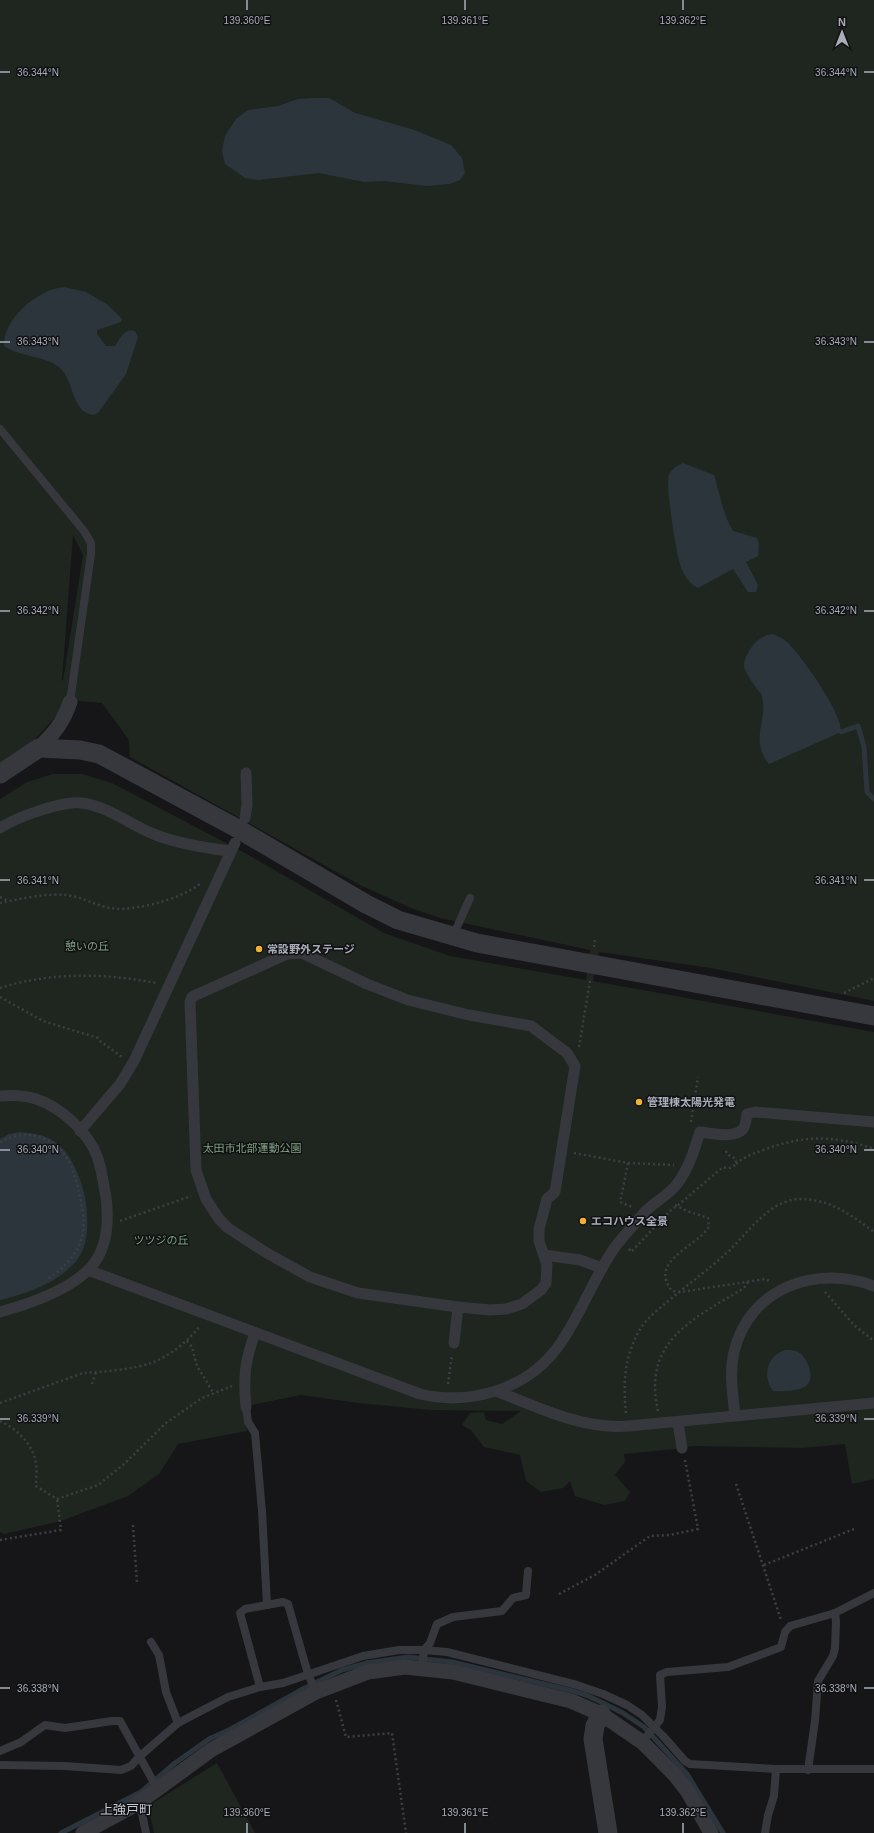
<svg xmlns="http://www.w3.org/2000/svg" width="874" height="1833" font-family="Helvetica,'Noto Sans JP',sans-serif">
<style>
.green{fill:#1e261f;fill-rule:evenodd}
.water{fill:#2c353c}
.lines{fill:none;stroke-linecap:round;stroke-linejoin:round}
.stream{stroke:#2c353c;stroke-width:5}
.path{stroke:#3d3f44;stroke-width:2.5;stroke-dasharray:2 3;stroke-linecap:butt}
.service{stroke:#37383d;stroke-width:8}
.pedestrian{stroke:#37383d;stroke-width:11}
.minor{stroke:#37383d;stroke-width:15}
.tertiary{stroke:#37383d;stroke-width:19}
.ticks{fill:none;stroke:#a8adb8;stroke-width:1.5}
.poi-dot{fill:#f2b134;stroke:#111113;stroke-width:1.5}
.labels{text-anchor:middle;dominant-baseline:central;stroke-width:3;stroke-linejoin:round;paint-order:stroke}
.park-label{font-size:11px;fill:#7fa381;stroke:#111113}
.poi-label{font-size:11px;font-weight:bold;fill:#a8adb8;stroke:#111113;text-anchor:start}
.quarter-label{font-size:13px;fill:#c9ccd4;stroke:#111113}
.ticks-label{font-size:10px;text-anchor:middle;fill:#a8adb8;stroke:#111113;stroke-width:3;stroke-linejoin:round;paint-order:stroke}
</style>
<rect width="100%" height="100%" fill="#161618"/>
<g class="green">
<path d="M 0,0 L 874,0 L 874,1001 L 711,968 L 599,952 L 593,981 L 874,1032 L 874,1479 L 852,1484 L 845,1444 L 803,1448 L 693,1446 L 676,1449 L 624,1454 L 625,1462 L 615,1475 L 630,1492 L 625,1501 L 604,1505 L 575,1496 L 570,1481 L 563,1488 L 541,1492 L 526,1481 L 520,1455 L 484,1447 L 471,1430 L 462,1425 L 470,1413 L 484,1412 L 486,1420 L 502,1424 L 521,1411 L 431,1410 L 358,1403 L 301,1395 L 242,1407 L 247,1431 L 178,1444 L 159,1474 L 128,1496 L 61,1521 L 4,1534 L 0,1532 L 0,799 L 27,782 L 53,774 L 82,774 L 112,783 L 245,853 L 384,933 L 450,956 L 586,980 L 590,950 L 440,918 L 411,908 L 360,885 L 130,757 L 129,740 L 102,703 L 78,701 L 57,715 L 20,756 L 0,769 ZM 73,535 L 83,555 L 63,681 L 62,680 Z"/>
<path d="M 217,1763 L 255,1833 L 154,1833 L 148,1806 Z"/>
</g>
<g class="water">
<path d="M 314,98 L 329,98 L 355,113 L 415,130 L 451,145 L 462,158 L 465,173 L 460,180 L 450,184 L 427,186 L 384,181 L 364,182 L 319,173 L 258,180 L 245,178 L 225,164 L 222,151 L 225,136 L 236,119 L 248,110 L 278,106 L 298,99 Z"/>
<path d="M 64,287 L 86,292 L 108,305 L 122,319 L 121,322 L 97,330 L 97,334 L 106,346 L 115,346 C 121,337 124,328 135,331 L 138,337 L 126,374 L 98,413 L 93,415 C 70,411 75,380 59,367 C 43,355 20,357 4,346 C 3,319 38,289 64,287 Z"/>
<path d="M 683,463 L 714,475 C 720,494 723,515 733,531 L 757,538 L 759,544 L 758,556 L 746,562 L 758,585 L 756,592 L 748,592 L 733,569 L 698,588 C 688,583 683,574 680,564 C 676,552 665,483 669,475 C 672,468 677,466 683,463 Z"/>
<path d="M 773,634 C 777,636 783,638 787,642 C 801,655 843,714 841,732 L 769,764 C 749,739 768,723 762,696 C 761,693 757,689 755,686 C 744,670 739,666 751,648 C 756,640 764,635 773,634 Z"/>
<path d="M 20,1132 C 31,1133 42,1134 52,1140 C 83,1158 98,1227 79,1257 C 62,1282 28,1293 0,1300 L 0,1139 L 9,1134 Z"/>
<path d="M 786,1350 C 791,1350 797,1350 801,1354 C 808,1360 815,1378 807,1385 C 800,1392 782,1391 773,1391 C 762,1375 767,1355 786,1350 Z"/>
</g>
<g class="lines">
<g class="stream">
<path d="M 841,732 L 858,726 L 864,747 L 867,792 L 874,799"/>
<path d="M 61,1833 L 141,1792 L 175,1763 L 209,1739 L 231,1729 L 303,1689 L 342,1670 L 367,1663 L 408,1657 L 452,1662 L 573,1691 L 586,1695 L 603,1703 L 623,1713 L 644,1727 L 687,1774 L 723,1833"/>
</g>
<g class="path">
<path d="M 0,897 L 9,901"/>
<path d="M 0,903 C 20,899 46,893 66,895 C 82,897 95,905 110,908 C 135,912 180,899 200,884"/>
<path d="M 594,947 L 595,939"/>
<path d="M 0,988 C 50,972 105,973 156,983"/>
<path d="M 844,993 L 874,978"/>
<path d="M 0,997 L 43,1021 L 98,1038 L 100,1041 L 122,1057"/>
<path d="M 579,1047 L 590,981"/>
<path d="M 691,1122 L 698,1077"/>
<path d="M 0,1142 C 25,1128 53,1135 68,1160 C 74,1170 76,1181 79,1192 C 82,1206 86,1223 82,1237 C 77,1256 63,1268 48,1279"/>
<path d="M 574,1153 L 628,1163 L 674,1165"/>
<path d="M 628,1163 L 620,1202 L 632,1207"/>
<path d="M 736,1164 C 745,1156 755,1153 766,1149 C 805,1135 835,1135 874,1149"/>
<path d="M 675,1205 L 687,1211 L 708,1218 L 709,1227 C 695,1248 648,1261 672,1291 L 681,1292 L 765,1279 L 771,1282"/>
<path d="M 120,1221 L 191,1196"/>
<path d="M 629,1249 L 631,1252 L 671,1210 L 677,1206 L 723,1167 C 729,1169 732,1168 736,1164 L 736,1159 L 727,1154 L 725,1148"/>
<path d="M 825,1292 L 854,1325 L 874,1341"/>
<path d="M 187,1341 L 192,1347 L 197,1366 L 214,1394"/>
<path d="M 92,1384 L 96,1372"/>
<path d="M 448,1384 L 452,1355"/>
<path d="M 0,1403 L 83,1373 C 102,1372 136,1369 154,1362 C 171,1355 189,1340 200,1326"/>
<path d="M 658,1411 C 642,1341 693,1319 744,1288 L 748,1282"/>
<path d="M 626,1413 C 623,1384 624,1358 639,1331 C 645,1320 656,1311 666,1303 C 687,1285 709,1269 729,1251 C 745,1235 758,1217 778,1205 C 783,1203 792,1199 798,1199 C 829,1198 851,1215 874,1232"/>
<path d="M 0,1421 C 17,1429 34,1445 36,1464 C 37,1471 36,1479 36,1486 L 57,1499 L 98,1485 L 123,1465 L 166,1423 L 202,1398 L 232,1386"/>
<path d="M 736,1484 L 781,1620"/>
<path d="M 133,1525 L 137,1583"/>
<path d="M 0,1540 L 61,1530 L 57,1499"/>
<path d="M 764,1565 L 854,1529"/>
<path d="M 559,1594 L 595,1575 L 650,1536 L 670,1535 L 698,1529 L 685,1460"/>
<path d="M 336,1700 L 346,1737 L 392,1733 L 406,1833"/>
</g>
<g class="service">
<path d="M 0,429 L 84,531 L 91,543 L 91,554 L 70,702"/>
<path d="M 453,936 L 470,898"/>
<path d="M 246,1407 L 248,1422 L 255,1433 L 262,1511 L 267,1605"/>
<path d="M 151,1642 L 159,1655 L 166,1692 L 178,1723"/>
<path d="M 422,1668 L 424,1650 L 430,1643 L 437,1624 L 453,1617 L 502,1611 L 513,1598 L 526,1595 L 528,1571"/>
<path d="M 260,1687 L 240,1613 L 245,1609 L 283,1602 L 288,1604 L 308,1674 L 316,1692"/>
<path d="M 642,1742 L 660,1720 L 662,1707 L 660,1675 L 667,1672 L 728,1667 L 781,1647 L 785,1632 L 790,1626 L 835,1613 L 874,1593"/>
<path d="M 0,1751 L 21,1742 L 45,1725 L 65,1728 L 112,1721 L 120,1721 L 158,1790"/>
<path d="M 0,1765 L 65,1766 L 121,1770 L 131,1766 L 139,1757 L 178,1723 L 228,1697 L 260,1687 L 283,1683 L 363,1656 L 399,1650 L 424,1650 L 447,1652 L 577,1685 L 603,1694 L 627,1705 L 642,1715 L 663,1736 L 685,1761 L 690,1764 L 776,1769 L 874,1769"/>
<path d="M 808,1770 L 815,1721 L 818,1681 L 833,1656 L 835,1648 L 836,1622 L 835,1613"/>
<path d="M 137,1804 L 142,1814 L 146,1833"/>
<path d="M 765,1833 L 768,1815 L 774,1796 L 776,1769"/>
</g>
<g class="pedestrian">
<path d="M 245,818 L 247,805 L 246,773"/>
<path d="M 0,828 C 17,817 61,801 81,803 C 106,805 132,826 156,835 C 180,844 204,848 230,851"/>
<path d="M 302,953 L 367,984 L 408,1000 L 469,1015 L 531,1026 L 567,1053 L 575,1066 L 555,1192 L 547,1199 L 539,1229 L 539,1241 L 547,1265 L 546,1283 L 541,1290 L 522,1304 L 506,1309 L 490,1310 L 458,1307 L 358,1293 L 310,1277 L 265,1252 L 228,1228 L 219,1219 L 206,1199 L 196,1170 L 190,1002 L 192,997 L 196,995 L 287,954 Z"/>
<path d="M 0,1096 C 12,1095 24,1095 36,1099 C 61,1107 88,1132 97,1156 C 102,1169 103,1183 106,1197 C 109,1221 108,1247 92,1266 C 72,1289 29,1304 0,1312"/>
<path d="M 80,1131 L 120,1084 L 134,1061 L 235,843"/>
<path d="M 544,1255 L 580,1260 L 602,1268"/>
<path d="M 88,1270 L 420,1394 C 471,1406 529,1389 560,1344 C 581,1314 594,1277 615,1247 C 624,1235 634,1225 643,1214 C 652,1203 668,1196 677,1184 C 689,1168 694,1151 700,1132 C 711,1133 734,1139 743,1129 C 746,1125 746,1119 747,1114 L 755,1112 L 874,1122"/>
<path d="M 454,1343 L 458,1307"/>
<path d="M 496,1391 C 538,1407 582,1430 629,1426 L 874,1403"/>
<path d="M 246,1407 C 243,1377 245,1361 255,1333"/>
<path d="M 735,1416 C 733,1395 729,1373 734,1352 C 749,1288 816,1264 874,1286"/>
<path d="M 678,1422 L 682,1448"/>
</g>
<g class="minor">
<path d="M 39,748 C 55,732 63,723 70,702"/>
<path d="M 83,1833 L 137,1804 L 211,1750 L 316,1692 L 368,1672 L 405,1667 L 453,1672 L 571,1701 L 601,1714 L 642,1742 L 675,1775 L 688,1792 L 711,1833"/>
</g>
<g class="tertiary">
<path d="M 0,774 L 39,748 L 80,750 L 99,754 L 240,830 L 366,904 L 398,920 L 477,943 L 874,1016"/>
<path d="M 601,1714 L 595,1726 L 593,1739 L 608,1833"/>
</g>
</g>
<path class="ticks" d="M 247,0 L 247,10M 465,0 L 465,10M 683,0 L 683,10M 0,72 L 10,72M 864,72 L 874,72M 0,342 L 10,342M 864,342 L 874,342M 0,611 L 10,611M 864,611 L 874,611M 0,880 L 10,880M 864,880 L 874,880M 0,1150 L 10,1150M 864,1150 L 874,1150M 0,1419 L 10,1419M 864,1419 L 874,1419M 0,1688 L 10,1688M 864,1688 L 874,1688M 247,1823 L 247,1833M 465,1823 L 465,1833M 683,1823 L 683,1833"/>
<g class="poi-dot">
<circle cx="259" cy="949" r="4"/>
<circle cx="639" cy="1102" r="4"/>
<circle cx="583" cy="1221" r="4"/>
</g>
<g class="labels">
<g class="park-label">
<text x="87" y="946">憩いの丘</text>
<text x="252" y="1148">太田市北部運動公園</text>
<text x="161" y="1240">ツツジの丘</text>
</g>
<g class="poi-label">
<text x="267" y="949">常設野外ステージ</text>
<text x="647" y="1102">管理棟太陽光発電</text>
<text x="591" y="1221">エコハウス全景</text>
</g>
<g class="quarter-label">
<text x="126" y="1809">上強戸町</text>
</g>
</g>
<g class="ticks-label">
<text x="247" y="24">139.360°E</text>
<text x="465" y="24">139.361°E</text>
<text x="683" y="24">139.362°E</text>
<text x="38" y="76">36.344°N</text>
<text x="836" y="76">36.344°N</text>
<text x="38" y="345">36.343°N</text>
<text x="836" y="345">36.343°N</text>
<text x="38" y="614">36.342°N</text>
<text x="836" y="614">36.342°N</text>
<text x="38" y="884">36.341°N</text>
<text x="836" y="884">36.341°N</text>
<text x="38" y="1153">36.340°N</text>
<text x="836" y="1153">36.340°N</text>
<text x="38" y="1422">36.339°N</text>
<text x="836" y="1422">36.339°N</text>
<text x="38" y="1692">36.338°N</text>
<text x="836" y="1692">36.338°N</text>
<text x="247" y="1816">139.360°E</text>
<text x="465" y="1816">139.361°E</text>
<text x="683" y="1816">139.362°E</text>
</g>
<g transform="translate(842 32)" stroke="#111113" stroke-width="3" paint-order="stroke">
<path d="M0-3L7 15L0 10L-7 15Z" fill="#a8adb8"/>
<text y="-6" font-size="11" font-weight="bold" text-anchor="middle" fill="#a8adb8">N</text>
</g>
</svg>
